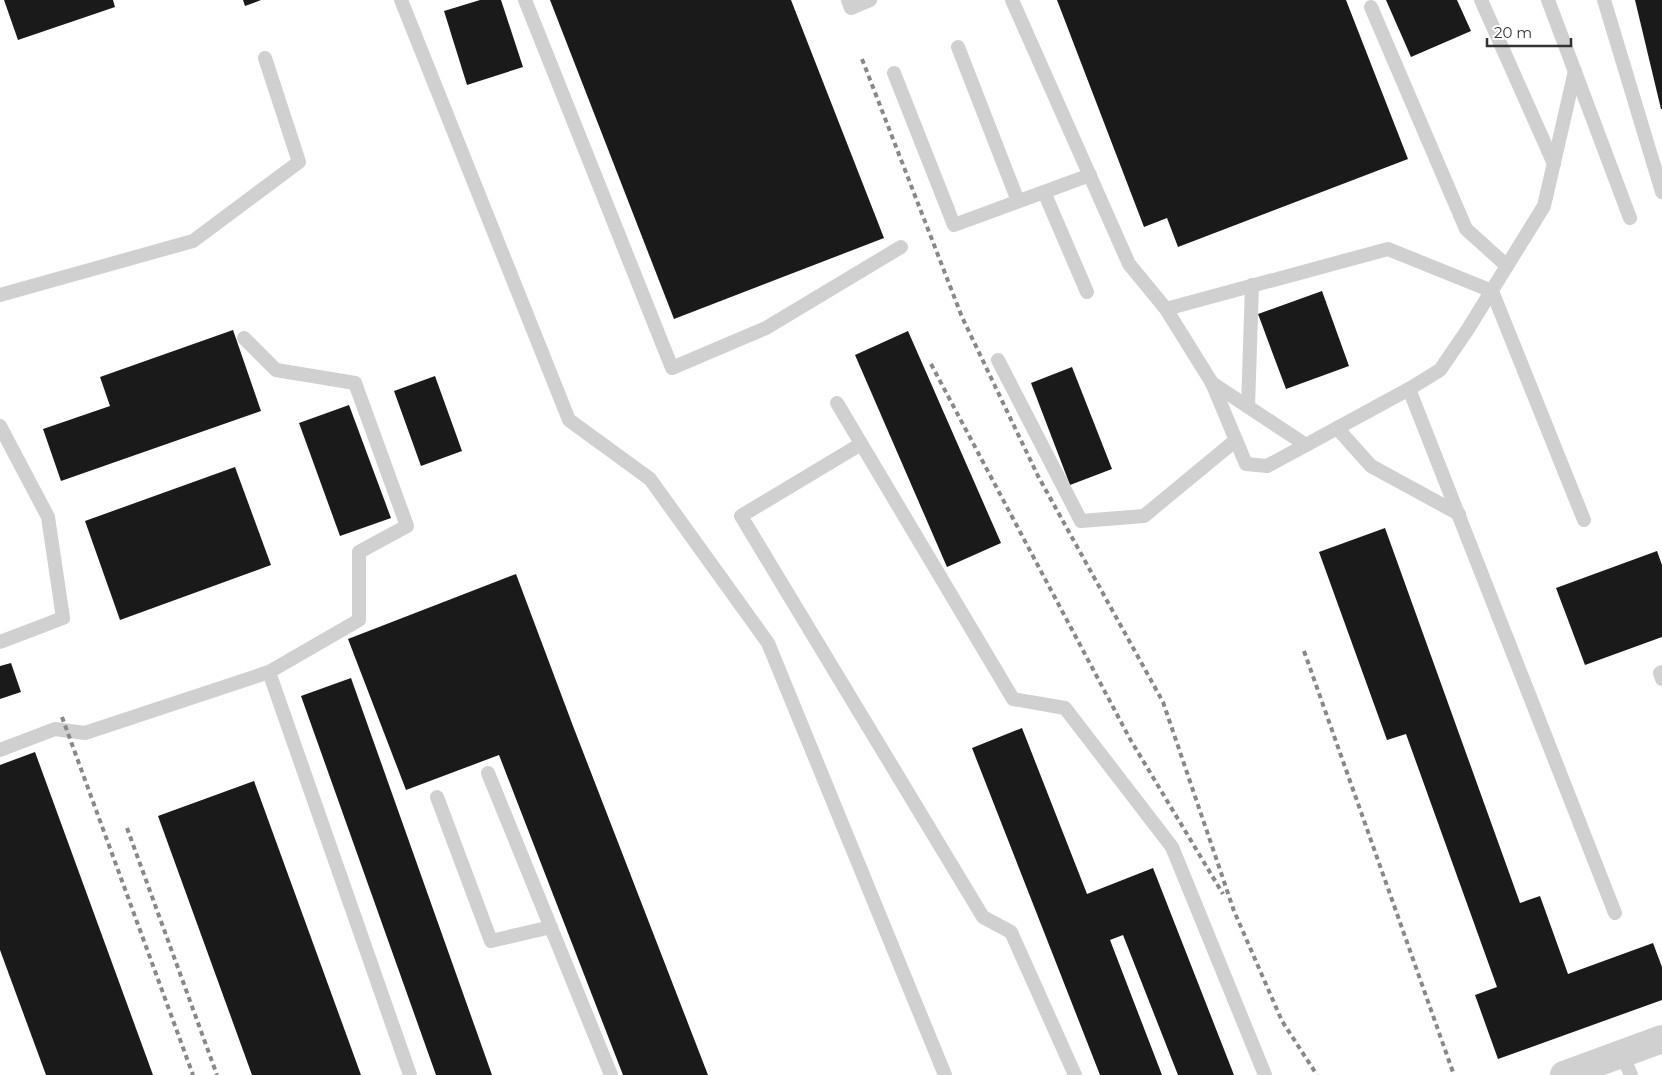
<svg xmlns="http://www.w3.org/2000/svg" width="1662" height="1075" font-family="Montserrat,sans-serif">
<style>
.building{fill:#1a1a1a}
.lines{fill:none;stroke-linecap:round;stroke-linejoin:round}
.service{stroke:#d0d0d0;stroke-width:14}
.minor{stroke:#d0d0d0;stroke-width:28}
.rail{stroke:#888;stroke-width:4;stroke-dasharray:5 4;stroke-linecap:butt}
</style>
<rect width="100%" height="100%" fill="#fff"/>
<g class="building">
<path d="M 4,0 L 113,0 L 115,7 L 18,40 Z"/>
<path d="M 243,0 L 261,0 L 245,6 Z"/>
<path d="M 480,0 L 501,0 L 523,67 L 467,85 L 444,11 Z"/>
<path d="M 550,0 L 791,0 L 884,238 L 674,319 Z"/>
<path d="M 1057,0 L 1346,0 L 1408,159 L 1178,247 L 1167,218 L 1144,227 Z"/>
<path d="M 1386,0 L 1457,0 L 1471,31 L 1411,57 Z"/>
<path d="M 1635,0 L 1662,0 L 1662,109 L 1661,109 Z"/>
<path d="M 1322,291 L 1349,366 L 1286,389 L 1258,314 Z"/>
<path d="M 233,330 L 261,411 L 61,481 L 43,429 L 110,406 L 100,377 Z"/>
<path d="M 908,331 L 1001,543 L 947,567 L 855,355 Z"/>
<path d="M 1072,367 L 1112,469 L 1070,485 L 1031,383 Z"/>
<path d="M 435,376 L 462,451 L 421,466 L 394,391 Z"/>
<path d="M 349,405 L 391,518 L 340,536 L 299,423 Z"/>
<path d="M 235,467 L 271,565 L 120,620 L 85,521 Z"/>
<path d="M 1385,528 L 1520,903 L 1540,896 L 1568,974 L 1653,943 L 1662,967 L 1662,1000 L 1498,1059 L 1475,995 L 1497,987 L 1406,734 L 1387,740 L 1319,552 Z"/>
<path d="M 1657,551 L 1662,565 L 1662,637 L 1585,665 L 1556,588 Z"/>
<path d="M 516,574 L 573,726 L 708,1075 L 623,1075 L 499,755 L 406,790 L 348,639 Z"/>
<path d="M 11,663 L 21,692 L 0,699 L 0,666 Z"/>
<path d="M 351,678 L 492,1075 L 436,1075 L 301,696 Z"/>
<path d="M 1022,728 L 1087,894 L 1153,868 L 1234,1075 L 1178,1075 L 1123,935 L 1110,940 L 1162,1075 L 1100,1075 L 972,748 Z"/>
<path d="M 35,752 L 153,1075 L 46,1075 L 0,950 L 0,765 Z"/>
<path d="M 254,781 L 361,1075 L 252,1075 L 158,816 Z"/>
</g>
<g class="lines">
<g class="service">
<path d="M 401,0 L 569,420 L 650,479 L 768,643 L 945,1075"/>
<path d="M 525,0 L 672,368 L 766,328 L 901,247"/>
<path d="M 848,0 L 851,8 L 870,0"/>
<path d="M 1012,0 L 1129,264 L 1166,309 L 1212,383 L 1306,445 L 1409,389 L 1615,913"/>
<path d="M 1481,0 L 1554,164"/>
<path d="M 1548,0 L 1630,218"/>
<path d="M 1604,0 L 1662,192"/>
<path d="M 1371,7 L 1466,229 L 1507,266"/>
<path d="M 958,47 L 1018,201"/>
<path d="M 894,73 L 954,225 L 1090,175"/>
<path d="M 1044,192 L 1087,292"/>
<path d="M 0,295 L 193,241 L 299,162 L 265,58"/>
<path d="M 1166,309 L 1388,249 L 1492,291 L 1584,520"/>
<path d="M 244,338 L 276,370 L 355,383 L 407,526 L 359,552 L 359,620 L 269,672 L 410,1075"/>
<path d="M 998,360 L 1081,521 L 1144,516 L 1236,440"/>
<path d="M 1212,383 L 1246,464 L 1267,466 L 1306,445"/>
<path d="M 1409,389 L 1440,370 L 1468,329 L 1544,206 L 1575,71"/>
<path d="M 837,403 L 1013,699 L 1065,708 L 1172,847 L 1265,1075"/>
<path d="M 1248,407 L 1252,285"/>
<path d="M 0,426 L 48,517 L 63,618 L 0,642"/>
<path d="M 1337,428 L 1371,466 L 1459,514"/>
<path d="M 861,444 L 741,516 L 983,917 L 1011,932 L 1075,1075"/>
<path d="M 1662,672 L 1660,673 L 1662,679"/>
<path d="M 0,750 L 55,729 L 85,733 L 269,672"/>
<path d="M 488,773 L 611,1075"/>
<path d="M 437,797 L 491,941 L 551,927"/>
<path d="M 1622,1054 L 1631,1075"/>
</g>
<path class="minor" d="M 1564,1075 L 1662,1039"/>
<g class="rail">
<path d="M 862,59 L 962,317 L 1038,476 L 1163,702 L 1234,911 L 1282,1021 L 1317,1075"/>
<path d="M 931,364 L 1130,739 L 1223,894"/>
<path d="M 1304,651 L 1454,1075"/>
<path d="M 62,717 L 193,1075"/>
<path d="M 127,828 L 217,1075"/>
</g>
</g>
<path d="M1487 38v8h84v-8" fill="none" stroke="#333333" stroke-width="2.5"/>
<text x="1494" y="38" font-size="15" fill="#333333" stroke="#ffffff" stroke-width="4" paint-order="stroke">20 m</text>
</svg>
